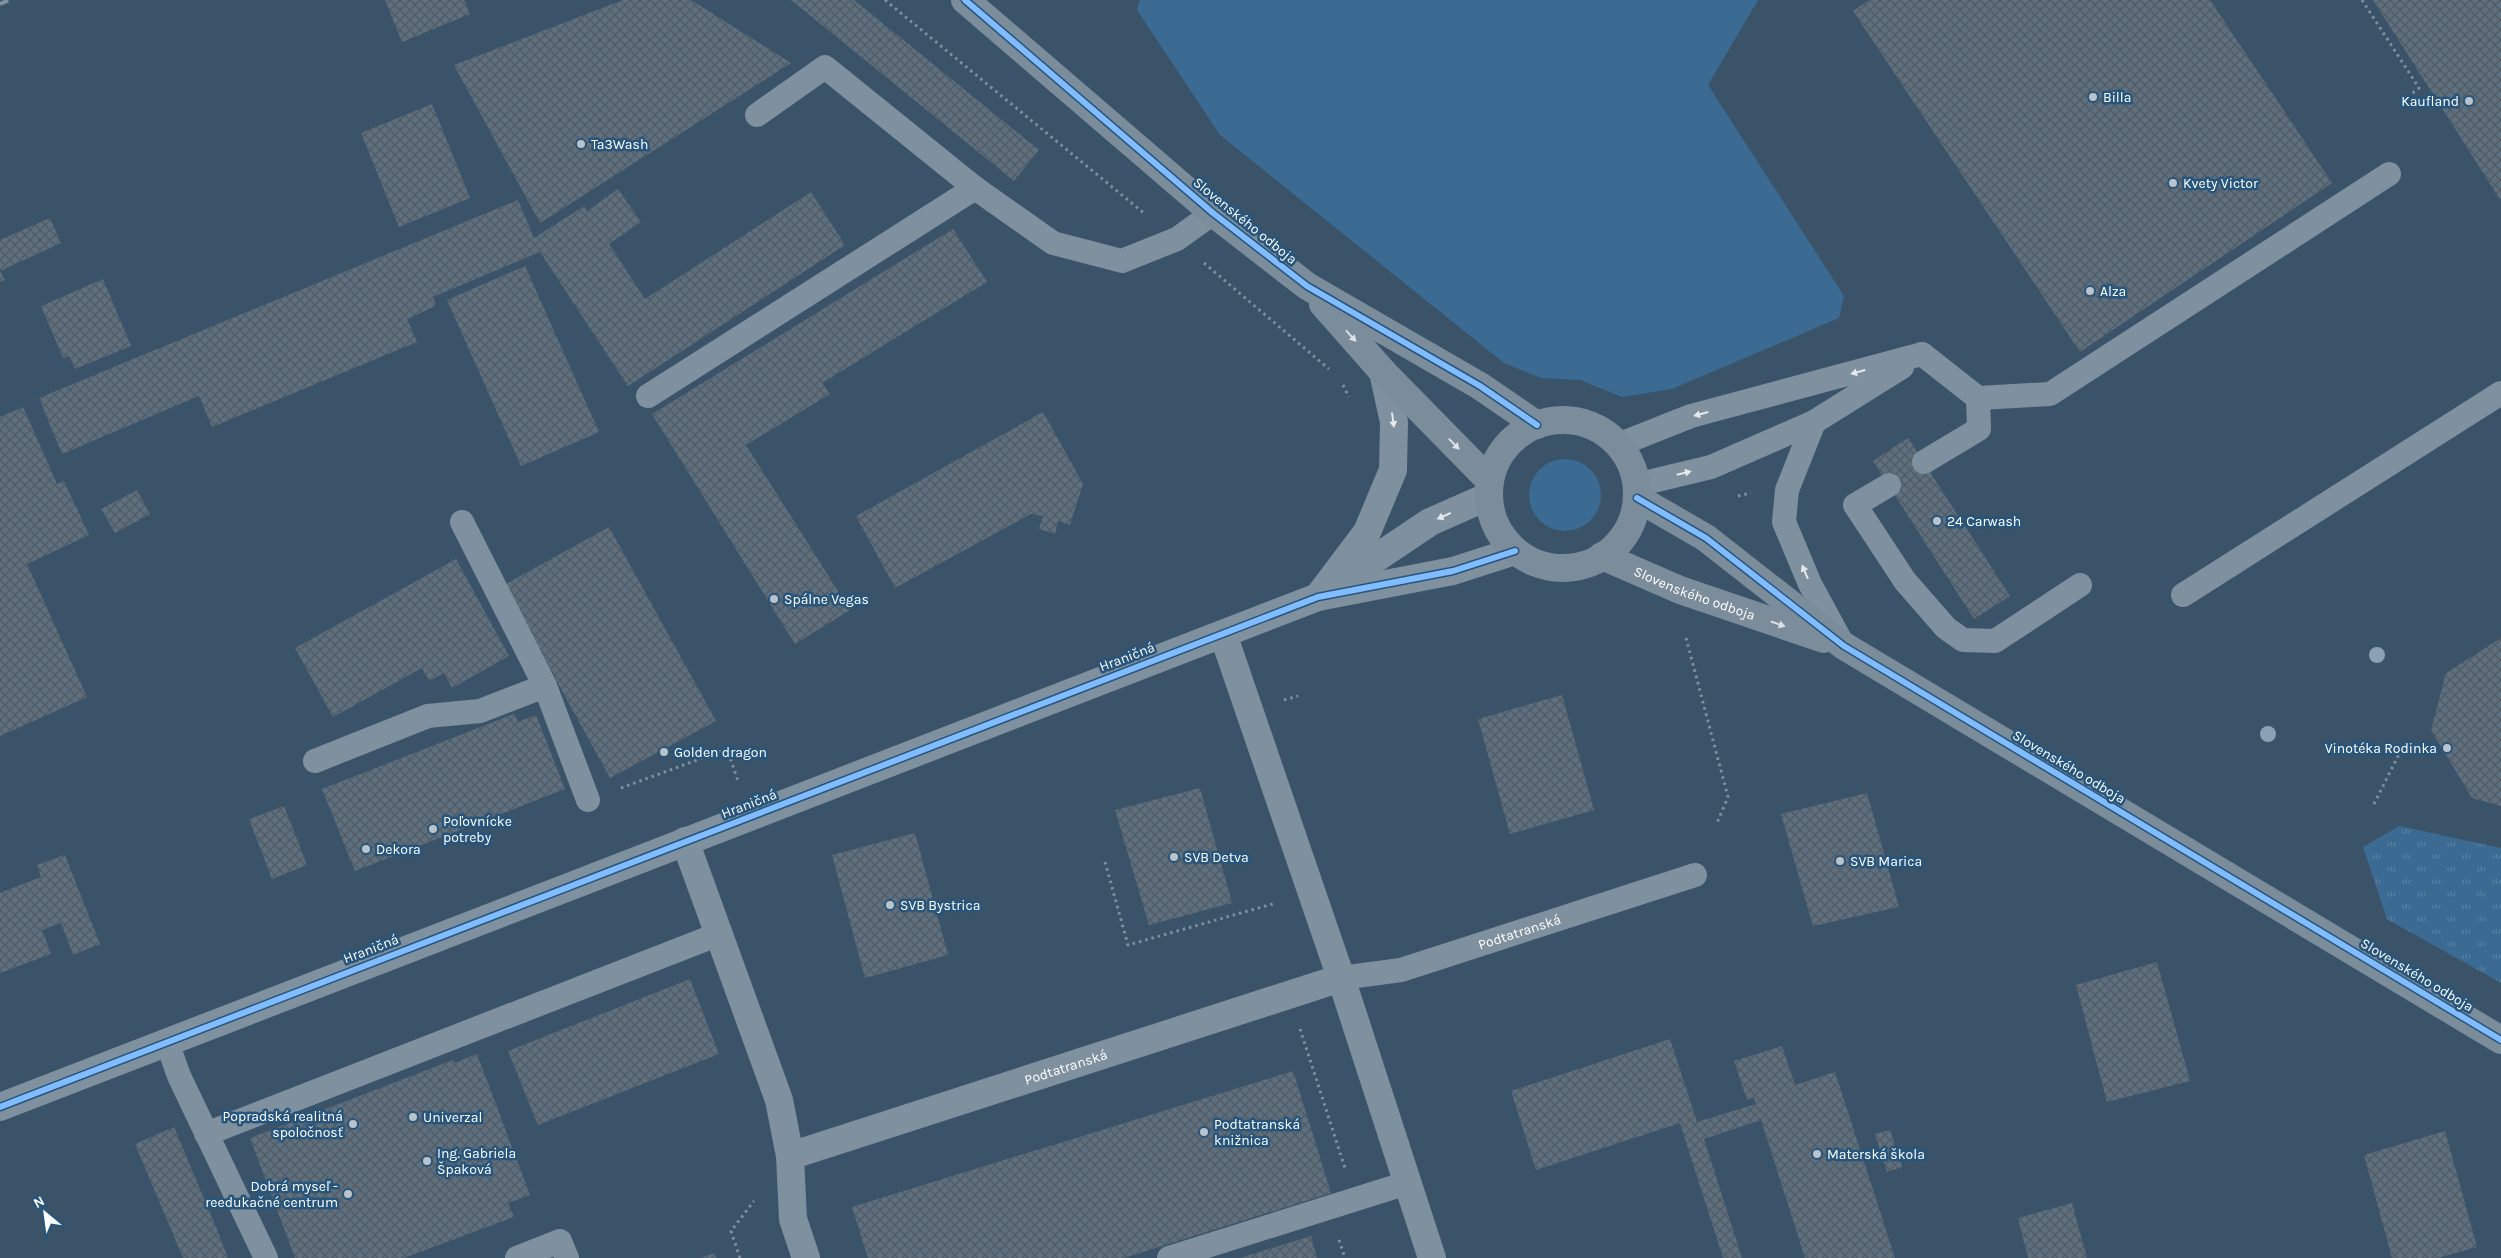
<svg xmlns="http://www.w3.org/2000/svg" width="2501" height="1258" font-family="Karla,sans-serif">
<style>
.grass{fill:#3b6b92}
.park{fill:url(#park-tufts)}
.building{fill:url(#building-cross-hatch)}
.lines{fill:none;stroke-linecap:round;stroke-linejoin:round}
.path{stroke:#7f909f;stroke-width:3;stroke-dasharray:2.5 4;stroke-linecap:butt}
.lane{stroke:#7f909f;stroke-width:24}
.street{stroke:#7f909f;stroke-width:28}
.secondary{stroke:#7b8c9b;stroke-width:28}
.rail{stroke:#80919f;stroke-width:4;stroke-dasharray:9 4;stroke-linecap:butt}
.cycleway-casing{stroke:#27557b;stroke-width:9}
.cycleway{stroke:#80bcff;stroke-width:6}
.tree{fill:#8ba2b4}
.oneway{fill:#dee2e6}
.oneway2{fill:#e5e9ec}
.poi-dot{fill:#bac3ca;stroke:#27557b;stroke-width:2}
.labels{text-anchor:middle;dominant-baseline:central;stroke-width:5;stroke-linejoin:round;paint-order:stroke}
.poi-label{font-size:14px;fill:#fff;stroke:#27557b;text-anchor:start}
.street-label{font-size:14px;fill:#fff;stroke:#27557b}
</style>
<defs>
<pattern id="park-tufts" width="24" height="20" patternUnits="userSpaceOnUse" patternTransform="scale(1.25)"><rect width="24" height="20" fill="#3b6b92"/><path d="M3 7l-1-3M5 7V3M7 7l1-3M15 17l-1-3M17 17v-4M19 17l1-3" fill="none" stroke="#5881a2"/></pattern>
<pattern id="building-cross-hatch" width="8" height="8" patternUnits="userSpaceOnUse" patternTransform="scale(1.25)"><rect width="8" height="8" fill="#5d7080"/><path d="M0 0l8 8M0 8l8-8" fill="none" stroke="#535a61"/></pattern>
</defs>
<rect width="100%" height="100%" fill="#3a5368"/>
<g class="grass">
<path d="M 1140,0 L 1758,0 L 1708,85 L 1844,296 L 1839,318 L 1672,389 L 1622,397 L 1580,380 L 1541,378 L 1504,363 L 1220,135 L 1137,10 Z"/>
<circle cx="1565" cy="495" r="36"/>
</g>
<path class="park" d="M 2399,826 L 2501,848 L 2501,983 L 2387,919 L 2363,847 Z"/>
<g class="building">
<path d="M 385,0 L 464,0 L 470,14 L 402,42 Z"/>
<path d="M 623,0 L 691,0 L 791,63 L 540,223 L 454,65 Z"/>
<path d="M 791,0 L 854,0 L 1039,150 L 1014,181 Z"/>
<path d="M 1869,0 L 2210,0 L 2332,183 L 2080,352 L 1853,11 Z"/>
<path d="M 2373,0 L 2501,0 L 2501,201 Z"/>
<path d="M 432,104 L 470,198 L 399,227 L 361,133 Z"/>
<path d="M 618,189 L 641,222 L 609,244 L 645,299 L 811,192 L 845,245 L 628,386 L 540,252 L 433,297 L 436,306 L 407,319 L 417,342 L 212,427 L 199,396 L 62,454 L 39,398 L 518,200 L 534,238 L 584,206 L 587,211 Z"/>
<path d="M 50,218 L 61,243 L 0,271 L 5,280 L 0,282 L 0,240 Z"/>
<path d="M 953,229 L 987,282 L 822,383 L 830,394 L 746,445 L 850,610 L 795,644 L 652,414 Z"/>
<path d="M 525,266 L 599,432 L 521,466 L 447,300 Z"/>
<path d="M 103,279 L 131,346 L 75,369 L 69,356 L 63,358 L 41,306 Z"/>
<path d="M 23,407 L 57,484 L 64,481 L 89,535 L 27,564 L 87,697 L 0,736 L 0,417 Z"/>
<path d="M 1043,412 L 1083,484 L 1070,525 L 1058,521 L 1055,534 L 1039,529 L 1043,516 L 1031,514 L 895,588 L 856,516 Z"/>
<path d="M 1908,438 L 2010,596 L 1974,619 L 1873,461 Z"/>
<path d="M 137,490 L 150,514 L 115,533 L 101,509 Z"/>
<path d="M 609,527 L 716,721 L 610,778 L 504,585 Z"/>
<path d="M 456,559 L 509,656 L 452,688 L 444,673 L 429,681 L 422,668 L 333,717 L 295,648 Z"/>
<path d="M 2501,638 L 2501,806 L 2472,798 L 2431,730 L 2446,673 Z"/>
<path d="M 1562,695 L 1594,810 L 1510,834 L 1478,719 Z"/>
<path d="M 514,714 L 518,722 L 536,715 L 565,789 L 355,871 L 322,789 Z"/>
<path d="M 1200,788 L 1232,903 L 1149,925 L 1115,810 Z"/>
<path d="M 1867,793 L 1899,907 L 1813,926 L 1781,814 Z"/>
<path d="M 284,806 L 307,865 L 272,879 L 249,819 Z"/>
<path d="M 915,833 L 948,955 L 865,978 L 832,855 Z"/>
<path d="M 65,855 L 100,944 L 73,955 L 61,923 L 42,930 L 51,954 L 0,973 L 0,893 L 41,877 L 37,865 Z"/>
<path d="M 2157,962 L 2190,1081 L 2107,1102 L 2076,985 Z"/>
<path d="M 690,979 L 719,1054 L 538,1125 L 508,1051 Z"/>
<path d="M 1670,1039 L 1697,1122 L 1756,1104 L 1754,1098 L 1747,1100 L 1734,1061 L 1782,1046 L 1795,1085 L 1835,1072 L 1895,1258 L 1805,1258 L 1761,1120 L 1704,1139 L 1742,1258 L 1723,1258 L 1680,1123 L 1536,1170 L 1511,1091 Z"/>
<path d="M 477,1054 L 530,1195 L 508,1203 L 514,1217 L 404,1258 L 295,1258 L 250,1138 L 453,1060 L 454,1063 Z"/>
<path d="M 1293,1071 L 1331,1193 L 1124,1258 L 868,1258 L 852,1207 Z"/>
<path d="M 174,1127 L 216,1227 L 228,1258 L 183,1258 L 135,1144 Z"/>
<path d="M 1890,1130 L 1902,1167 L 1887,1172 L 1875,1134 Z"/>
<path d="M 2445,1131 L 2477,1247 L 2438,1258 L 2392,1258 L 2364,1155 Z"/>
<path d="M 2072,1203 L 2087,1258 L 2028,1258 L 2018,1218 Z"/>
<path d="M 1311,1236 L 1317,1258 L 1240,1258 Z"/>
<path d="M 715,1253 L 716,1258 L 700,1258 Z"/>
</g>
<g class="lines">
<g class="path">
<path d="M 885,0 L 1145,214"/>
<path d="M 2362,0 L 2419,88 L 2410,95"/>
<path d="M 1204,263 L 1329,369"/>
<path d="M 1343,385 L 1349,397"/>
<path d="M 1738,496 L 1751,493"/>
<path d="M 1686,638 L 1728,797 L 1717,823"/>
<path d="M 1284,700 L 1298,696"/>
<path d="M 621,788 L 727,749 L 738,781"/>
<path d="M 2374,804 L 2403,746"/>
<path d="M 1105,862 L 1128,945 L 1276,903"/>
<path d="M 1300,1029 L 1345,1168"/>
<path d="M 1339,1240 L 1345,1258"/>
<path d="M 740,1258 L 731,1231 L 754,1201"/>
</g>
<g class="lane">
<path d="M 757,115 L 825,67 L 975,188 L 1053,243 L 1122,261 L 1177,239 L 1213,213"/>
<path d="M 1922,354 L 1978,398 L 2050,394 L 2389,174"/>
<path d="M 648,396 L 975,188"/>
<path d="M 1814,422 L 1787,490 L 1784,522 L 1810,584 L 1842,643"/>
<path d="M 1618,445 L 1691,416 L 1922,354"/>
<path d="M 1924,462 L 1979,429 L 1978,398"/>
<path d="M 1636,485 L 1711,467 L 1814,422 L 1902,367"/>
<path d="M 1889,485 L 1855,505 L 1905,581 L 1946,628 L 1963,640 L 1995,641 L 2080,585"/>
<path d="M 462,522 L 545,686 L 588,800"/>
<path d="M 2183,595 L 2501,393"/>
<path d="M 315,761 L 428,716 L 480,711 L 545,686"/>
<path id="s1" d="M 1341,978 L 1401,970 L 1695,875"/>
<path d="M 167,1042 L 179,1076 L 266,1258"/>
<path d="M 206,1134 L 719,934"/>
<path d="M 517,1258 L 560,1241 L 567,1258"/>
<path d="M 1169,1258 L 1407,1183"/>
</g>
<g class="street">
<path d="M 1336,585 L 1430,522 L 1489,496"/>
<path d="M 1318,597 L 1367,532 L 1393,470 L 1394,422 L 1383,372"/>
<path d="M 1223,634 L 1341,978 L 1432,1258"/>
<path d="M 685,841 L 779,1100 L 790,1156"/>
<path d="M 0,1107 L 1318,597 L 1453,571 L 1515,551"/>
<path id="s2" d="M 806,1258 L 793,1219 L 790,1156 L 1341,978"/>
</g>
<g class="secondary">
<path d="M 965,0 L 1213,213 L 1307,286 L 1480,386 L 1537,425"/>
<path d="M 1323,304 L 1383,372 L 1490,481"/>
<circle cx="1563" cy="494" r="74"/>
<path d="M 1637,498 L 1706,538 L 1844,646 L 2501,1040"/>
<path id="s3" d="M 1602,556 L 1680,590 L 1824,639"/>
</g>
<path class="rail" d="M 0,4 L 9,0"/>
<g class="cycleway-casing">
<g id="cycleway">
<path d="M 965,0 L 1213,213 L 1307,286 L 1480,386 L 1537,425"/>
<path d="M 1637,498 L 1706,538 L 1844,646 L 2501,1040"/>
<path d="M 0,1107 L 1318,597 L 1453,571 L 1515,551"/>
</g>
</g>
<use href="#cycleway" class="cycleway"/>
</g>
<g class="tree">
<circle cx="2377" cy="655" r="8"/>
<circle cx="2268" cy="734" r="8"/>
</g>
<defs><path id="oneway-solid" d="M-6-.8H1V-3.2L6.5 0L1 3.2V.8H-6Z" transform="scale(1.25)"/></defs>
<g class="oneway">
<use href="#oneway-solid" transform="translate(1351 336) rotate(48)"/>
<use href="#oneway-solid" transform="translate(1454 444) rotate(46)"/>
<use href="#oneway-solid" transform="translate(1778 624) rotate(19)"/>
</g>
<g class="oneway2">
<use href="#oneway-solid" transform="translate(1858 372) rotate(165)"/>
<use href="#oneway-solid" transform="translate(1701 414) rotate(165)"/>
<use href="#oneway-solid" transform="translate(1393 420) rotate(82)"/>
<use href="#oneway-solid" transform="translate(1684 473) rotate(-13)"/>
<use href="#oneway-solid" transform="translate(1444 516) rotate(156)"/>
<use href="#oneway-solid" transform="translate(1805 572) rotate(-113)"/>
</g>
<g class="poi-dot">
<circle cx="2093" cy="97" r="5"/>
<circle cx="2469" cy="101" r="5"/>
<circle cx="581" cy="144" r="5"/>
<circle cx="2173" cy="183" r="5"/>
<circle cx="2090" cy="291" r="5"/>
<circle cx="1937" cy="521" r="5"/>
<circle cx="774" cy="599" r="5"/>
<circle cx="2447" cy="748" r="5"/>
<circle cx="664" cy="752" r="5"/>
<circle cx="433" cy="829" r="5"/>
<circle cx="366" cy="849" r="5"/>
<circle cx="1174" cy="857" r="5"/>
<circle cx="1840" cy="861" r="5"/>
<circle cx="890" cy="905" r="5"/>
<circle cx="413" cy="1117" r="5"/>
<circle cx="353" cy="1124" r="5"/>
<circle cx="1204" cy="1132" r="5"/>
<circle cx="1817" cy="1154" r="5"/>
<circle cx="427" cy="1161" r="5"/>
<circle cx="348" cy="1194" r="5"/>
</g>
<g class="labels">
<g class="poi-label">
<text x="2103" y="97">Billa</text>
<text x="2459" y="101" text-anchor="end">Kaufland</text>
<text x="591" y="144">Ta3Wash</text>
<text x="2183" y="183">Kvety Victor</text>
<text x="2100" y="291">Alza</text>
<text x="1947" y="521">24 Carwash</text>
<text x="784" y="599">Spálne Vegas</text>
<text x="2437" y="748" text-anchor="end">Vinotéka Rodinka</text>
<text x="674" y="752">Golden dragon</text>
<text x="443" y="821">Poľovnícke<tspan x="443" dy="16">potreby</tspan></text>
<text x="376" y="849">Dekora</text>
<text x="1184" y="857">SVB Detva</text>
<text x="1850" y="861">SVB Marica</text>
<text x="900" y="905">SVB Bystrica</text>
<text x="343" y="1116" text-anchor="end">Popradská realitná<tspan x="343" dy="16">spoločnosť</tspan></text>
<text x="423" y="1117">Univerzal</text>
<text x="1214" y="1124">Podtatranská<tspan x="1214" dy="16">knižnica</tspan></text>
<text x="437" y="1153">Ing. Gabriela<tspan x="437" dy="16">Špaková</tspan></text>
<text x="1827" y="1154">Materská škola</text>
<text x="338" y="1186" text-anchor="end">Dobrá myseľ -<tspan x="338" dy="16">reedukačné centrum</tspan></text>
</g>
<g class="street-label">
<text transform="translate(1245 221) rotate(39)">Slovenského odboja</text>
<text stroke="none"><textPath href="#s3" startOffset="100">Slovenského odboja</textPath></text>
<text transform="translate(1127 657) rotate(-21)">Hraničná</text>
<text transform="translate(2069 767) rotate(31)">Slovenského odboja</text>
<text transform="translate(749 804) rotate(-21)">Hraničná</text>
<text stroke="none"><textPath href="#s1" startOffset="185">Podtatranská</textPath></text>
<text transform="translate(371 949) rotate(-21)">Hraničná</text>
<text transform="translate(2417 975) rotate(31)">Slovenského odboja</text>
<text stroke="none"><textPath href="#s2" startOffset="394">Podtatranská</textPath></text>
</g>
</g>
<g transform="translate(45 1213) rotate(331)" stroke="#27557b" stroke-width="4" paint-order="stroke">
<path d="M0-4L9 19L0 12L-9 19Z" fill="#ffffff"/>
<text y="-8" font-size="14" font-weight="bold" text-anchor="middle" fill="#ffffff">N</text>
</g>
</svg>
